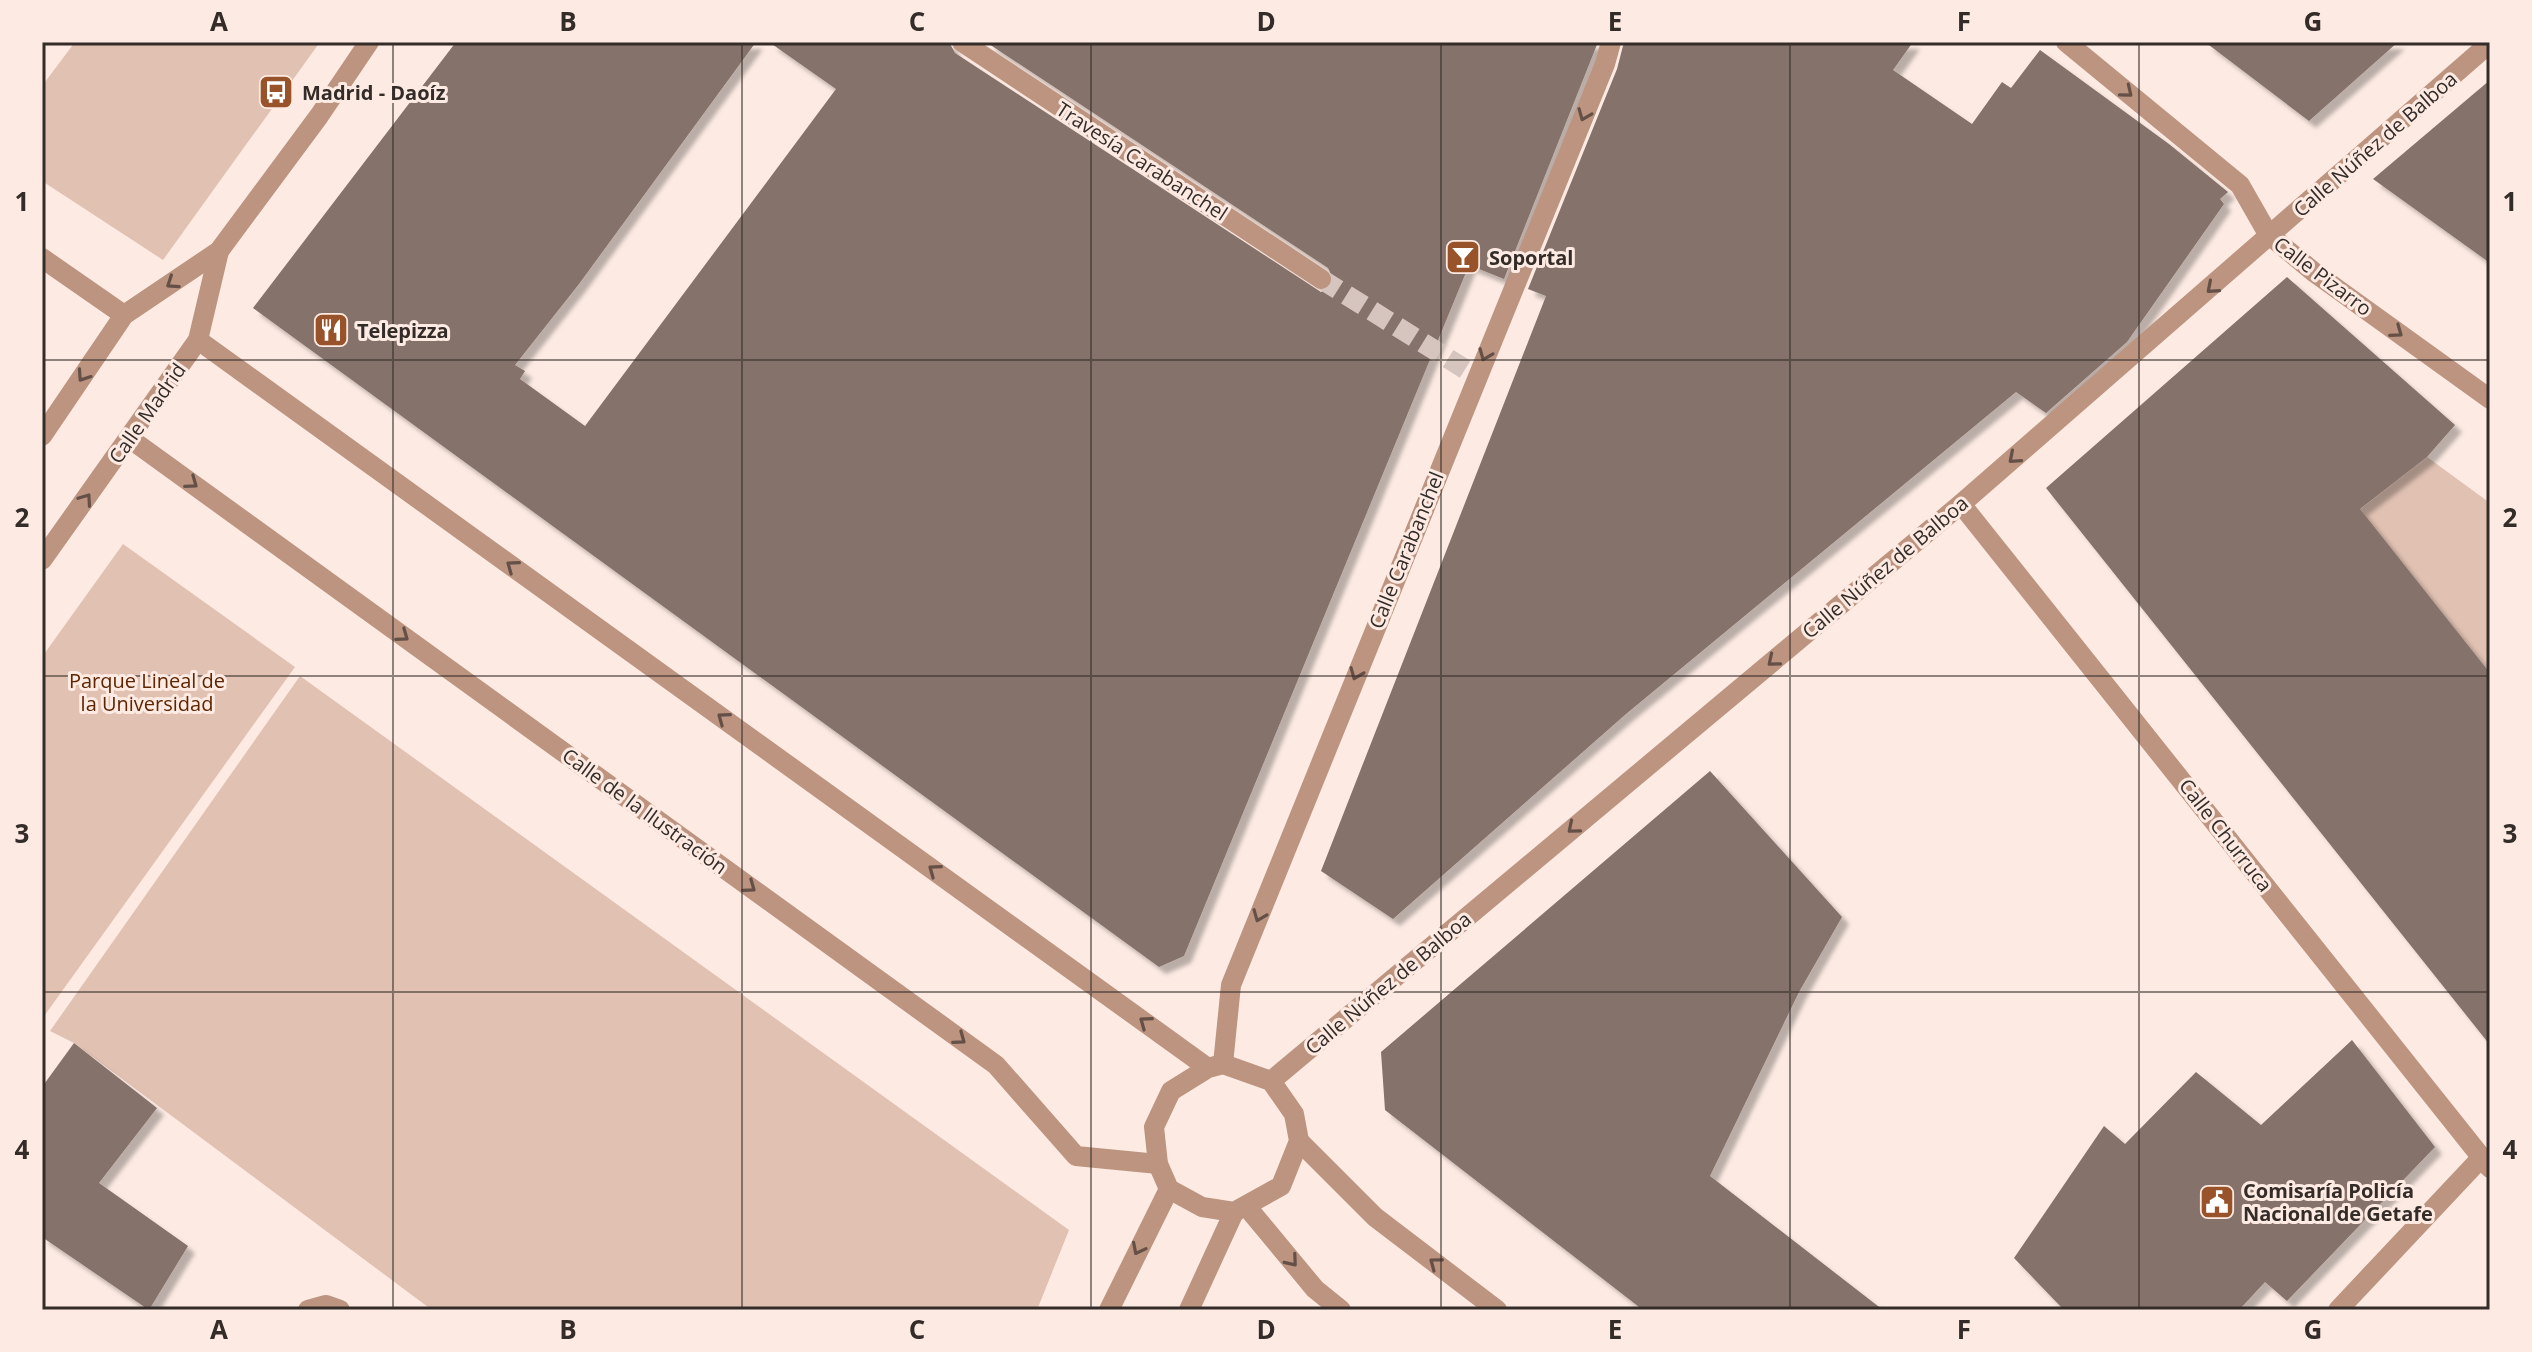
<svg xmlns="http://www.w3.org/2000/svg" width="2532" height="1352" font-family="'Open Sans',sans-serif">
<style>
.green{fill:#e0c1b2}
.building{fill:#85726a;filter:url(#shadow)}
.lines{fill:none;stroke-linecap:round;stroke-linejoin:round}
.pedestrian-tunnel{stroke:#d5c5be;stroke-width:20;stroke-dasharray:20 10;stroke-linecap:butt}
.pedestrian{stroke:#bc9480;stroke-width:20}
.minor{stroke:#bc9480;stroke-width:20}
.tertiary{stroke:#bc9480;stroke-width:20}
.oneway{stroke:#645047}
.grid{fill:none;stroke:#342c28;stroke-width:2;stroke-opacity:0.55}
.labels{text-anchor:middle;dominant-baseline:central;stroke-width:6;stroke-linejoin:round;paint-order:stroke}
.poi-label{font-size:20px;font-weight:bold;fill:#342c28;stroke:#fdebe3;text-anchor:start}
.street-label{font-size:20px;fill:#342c28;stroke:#fdebe3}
.park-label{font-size:20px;fill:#5f2400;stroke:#fdebe3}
.neatline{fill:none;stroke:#342c28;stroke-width:3}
.grid-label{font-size:26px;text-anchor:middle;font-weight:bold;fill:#342c28}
</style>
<defs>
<filter id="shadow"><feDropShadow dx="7" dy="7" stdDeviation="2" flood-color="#0004"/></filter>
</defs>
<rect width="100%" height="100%" fill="#fdebe3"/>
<g class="green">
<path d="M 75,42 L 320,42 L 163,260 L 42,181 L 42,86 Z"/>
<path d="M 2427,457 L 2490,503 L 2490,673 L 2400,560 L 2332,531 Z"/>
<path d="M 123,544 L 295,667 L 42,1019 L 42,657 Z"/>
<path d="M 300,676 L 1069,1230 L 1037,1310 L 432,1310 L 74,1043 L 50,1031 Z"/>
</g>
<g class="building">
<path d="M 456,42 L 756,42 L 579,284 L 515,365 L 525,371 L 520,379 L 585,426 L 836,89 L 769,42 L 949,42 L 955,53 L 1321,292 L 1331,287 L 1334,281 L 1328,268 L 986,42 L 1598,42 L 1504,279 L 1469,265 L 1184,956 L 1159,967 L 253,308 Z"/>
<path d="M 1624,42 L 1913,42 L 1893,70 L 1972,124 L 2002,82 L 2011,88 L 2040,50 L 2169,144 L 2228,192 L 2220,199 L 2224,204 L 2127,342 L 2046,413 L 2016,392 L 1626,714 L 1393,919 L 1321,871 L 1546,296 L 1528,289 L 1617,69 Z"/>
<path d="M 2205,42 L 2398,42 L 2309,121 Z"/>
<path d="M 2490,80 L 2490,263 L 2373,179 Z"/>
<path d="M 2287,277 L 2455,425 L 2427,457 L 2360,509 L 2490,673 L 2490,1045 L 2046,488 Z"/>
<path d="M 1710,771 L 1842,917 L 1799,992 L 1710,1176 L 1883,1310 L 1643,1310 L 1385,1110 L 1381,1052 Z"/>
<path d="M 2352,1040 L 2435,1147 L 2287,1301 L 2265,1282 L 2239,1310 L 2064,1310 L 2014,1258 L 2104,1126 L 2125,1144 L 2196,1072 L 2261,1125 Z"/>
<path d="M 74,1043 L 157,1108 L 99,1183 L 188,1246 L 149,1310 L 42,1237 L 42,1087 Z"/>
</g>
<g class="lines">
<path class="pedestrian-tunnel" d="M 1321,279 L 1476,376"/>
<g class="pedestrian">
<path d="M 962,42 L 1321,279"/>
<path d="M 308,1310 L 326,1305 L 340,1310"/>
</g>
<g class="minor">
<path d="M 2066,42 L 2240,185 L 2268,234 L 2315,273 L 2490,399"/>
<path d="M 42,258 L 124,315"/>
<path d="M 198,340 L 1208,1068"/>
<path d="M 129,438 L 996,1065 L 1076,1156 L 1158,1164"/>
<path d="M 1961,504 L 2490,1168"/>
<path d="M 1223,1064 L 1231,985 L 1605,64 L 1611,42"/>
<path d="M 1223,1064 L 1271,1081 L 1294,1114 L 1299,1141 L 1281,1186 L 1234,1212 L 1202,1207 L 1169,1189 L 1158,1164 L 1154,1127 L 1171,1091 L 1208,1068 Z"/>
<path d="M 1271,1081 L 1961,504 L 2490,43"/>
<path d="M 1299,1141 L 1375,1217 L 1497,1310"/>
<path d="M 1247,1207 L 1315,1289 L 1341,1310"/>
<path d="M 1109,1310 L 1169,1189"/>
<path d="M 1189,1310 L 1234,1212"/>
<path d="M 2338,1310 L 2482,1157"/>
</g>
<g class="tertiary">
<path d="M 42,436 L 124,315 L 219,251 L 319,116 L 369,42"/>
<path d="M 42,560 L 198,340 L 219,251"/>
</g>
</g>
<defs><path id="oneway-chevron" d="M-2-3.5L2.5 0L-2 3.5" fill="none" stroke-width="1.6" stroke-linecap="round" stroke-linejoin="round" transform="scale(2)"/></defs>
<g class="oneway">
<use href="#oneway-chevron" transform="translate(2127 92) rotate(39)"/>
<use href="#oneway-chevron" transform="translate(1584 115) rotate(112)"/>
<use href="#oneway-chevron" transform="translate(172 283) rotate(146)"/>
<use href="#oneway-chevron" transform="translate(2212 288) rotate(139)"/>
<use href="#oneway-chevron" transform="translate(2397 332) rotate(36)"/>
<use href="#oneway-chevron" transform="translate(1485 355) rotate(112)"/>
<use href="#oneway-chevron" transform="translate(83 376) rotate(124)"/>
<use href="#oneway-chevron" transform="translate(2014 458) rotate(139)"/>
<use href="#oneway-chevron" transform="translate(192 483) rotate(36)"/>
<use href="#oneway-chevron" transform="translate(86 499) rotate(-55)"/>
<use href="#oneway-chevron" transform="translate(512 566) rotate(-144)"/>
<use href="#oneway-chevron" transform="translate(403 636) rotate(36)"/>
<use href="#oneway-chevron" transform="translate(1773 661) rotate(140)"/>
<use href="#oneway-chevron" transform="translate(1356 674) rotate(112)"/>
<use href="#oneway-chevron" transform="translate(723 718) rotate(-144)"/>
<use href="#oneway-chevron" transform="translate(1573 828) rotate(140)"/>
<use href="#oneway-chevron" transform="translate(934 870) rotate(-144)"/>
<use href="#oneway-chevron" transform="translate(750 887) rotate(36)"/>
<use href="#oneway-chevron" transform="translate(1259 916) rotate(112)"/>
<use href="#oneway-chevron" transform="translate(1145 1022) rotate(-144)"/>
<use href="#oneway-chevron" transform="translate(960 1039) rotate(36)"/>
<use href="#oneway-chevron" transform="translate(1138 1249) rotate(117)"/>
<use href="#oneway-chevron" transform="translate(1292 1261) rotate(50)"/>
<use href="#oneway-chevron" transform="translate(1435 1263) rotate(-143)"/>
</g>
<path class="grid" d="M 393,42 L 393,1310M 742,42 L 742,1310M 1091,42 L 1091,1310M 1441,42 L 1441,1310M 1790,42 L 1790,1310M 2139,42 L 2139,1310M 42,360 L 2490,360M 42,676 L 2490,676M 42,992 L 2490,992"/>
<defs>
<g id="bus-square" transform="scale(1.8)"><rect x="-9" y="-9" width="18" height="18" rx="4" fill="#99532b" stroke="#fdebe3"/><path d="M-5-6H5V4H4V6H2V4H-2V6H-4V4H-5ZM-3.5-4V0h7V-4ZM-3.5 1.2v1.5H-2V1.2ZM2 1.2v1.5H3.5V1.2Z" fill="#fff"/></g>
<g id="bar-square" transform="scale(1.8)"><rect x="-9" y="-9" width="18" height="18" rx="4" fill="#99532b" stroke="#fdebe3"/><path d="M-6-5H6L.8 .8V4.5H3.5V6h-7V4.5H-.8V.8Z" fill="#fff"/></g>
<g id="restaurant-square" transform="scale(1.8)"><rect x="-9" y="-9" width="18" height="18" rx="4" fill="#99532b" stroke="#fdebe3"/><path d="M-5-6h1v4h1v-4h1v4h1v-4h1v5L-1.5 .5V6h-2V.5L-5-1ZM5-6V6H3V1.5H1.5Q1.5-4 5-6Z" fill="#fff"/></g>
<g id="civic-square" transform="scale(1.8)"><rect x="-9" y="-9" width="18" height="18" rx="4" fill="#99532b" stroke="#fdebe3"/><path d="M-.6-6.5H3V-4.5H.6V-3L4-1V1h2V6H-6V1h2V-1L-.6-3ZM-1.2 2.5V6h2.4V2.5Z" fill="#fff"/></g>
</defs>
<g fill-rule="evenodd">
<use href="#bus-square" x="276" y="92"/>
<use href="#bar-square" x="1463" y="257"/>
<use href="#restaurant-square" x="331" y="330"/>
<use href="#civic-square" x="2217" y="1202"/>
</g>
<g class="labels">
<g class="poi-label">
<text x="302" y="92">Madrid - Daoíz</text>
<text x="1489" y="257">Soportal</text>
<text x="357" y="330">Telepizza</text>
<text x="2243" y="1190">Comisaría Policía<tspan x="2243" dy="23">Nacional de Getafe</tspan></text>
</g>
<g class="street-label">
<text transform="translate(2375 144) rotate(-41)">Calle Núñez de Balboa</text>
<text transform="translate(1142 161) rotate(33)">Travesía Carabanchel</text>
<text transform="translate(2323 276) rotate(37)">Calle Pizarro</text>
<text transform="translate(147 413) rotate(-55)">Calle Madrid</text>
<text transform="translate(1406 550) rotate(-68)">Calle Carabanchel</text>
<text transform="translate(1885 567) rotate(-40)">Calle Núñez de Balboa</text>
<text transform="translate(645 811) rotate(36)">Calle de la Ilustración</text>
<text transform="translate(2226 835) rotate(52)">Calle Churruca</text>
<text transform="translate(1388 983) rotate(-40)">Calle Núñez de Balboa</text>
</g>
<g class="park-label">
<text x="147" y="680">Parque Lineal de<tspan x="147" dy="23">la Universidad</tspan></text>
</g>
</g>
<rect width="2532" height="1352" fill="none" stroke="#fdebe3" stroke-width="88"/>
<rect x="44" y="44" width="2444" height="1264" class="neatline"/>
<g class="grid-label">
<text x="219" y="31">A</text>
<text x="568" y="31">B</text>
<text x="917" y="31">C</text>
<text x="1266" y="31">D</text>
<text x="1615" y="31">E</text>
<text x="1964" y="31">F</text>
<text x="2313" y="31">G</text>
<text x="22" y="211">1</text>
<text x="2510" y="211">1</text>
<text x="22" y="527">2</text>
<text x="2510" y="527">2</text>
<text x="22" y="843">3</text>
<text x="2510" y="843">3</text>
<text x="22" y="1159">4</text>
<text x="2510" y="1159">4</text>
<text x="219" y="1339">A</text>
<text x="568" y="1339">B</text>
<text x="917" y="1339">C</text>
<text x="1266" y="1339">D</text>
<text x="1615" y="1339">E</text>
<text x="1964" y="1339">F</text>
<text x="2313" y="1339">G</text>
</g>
</svg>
